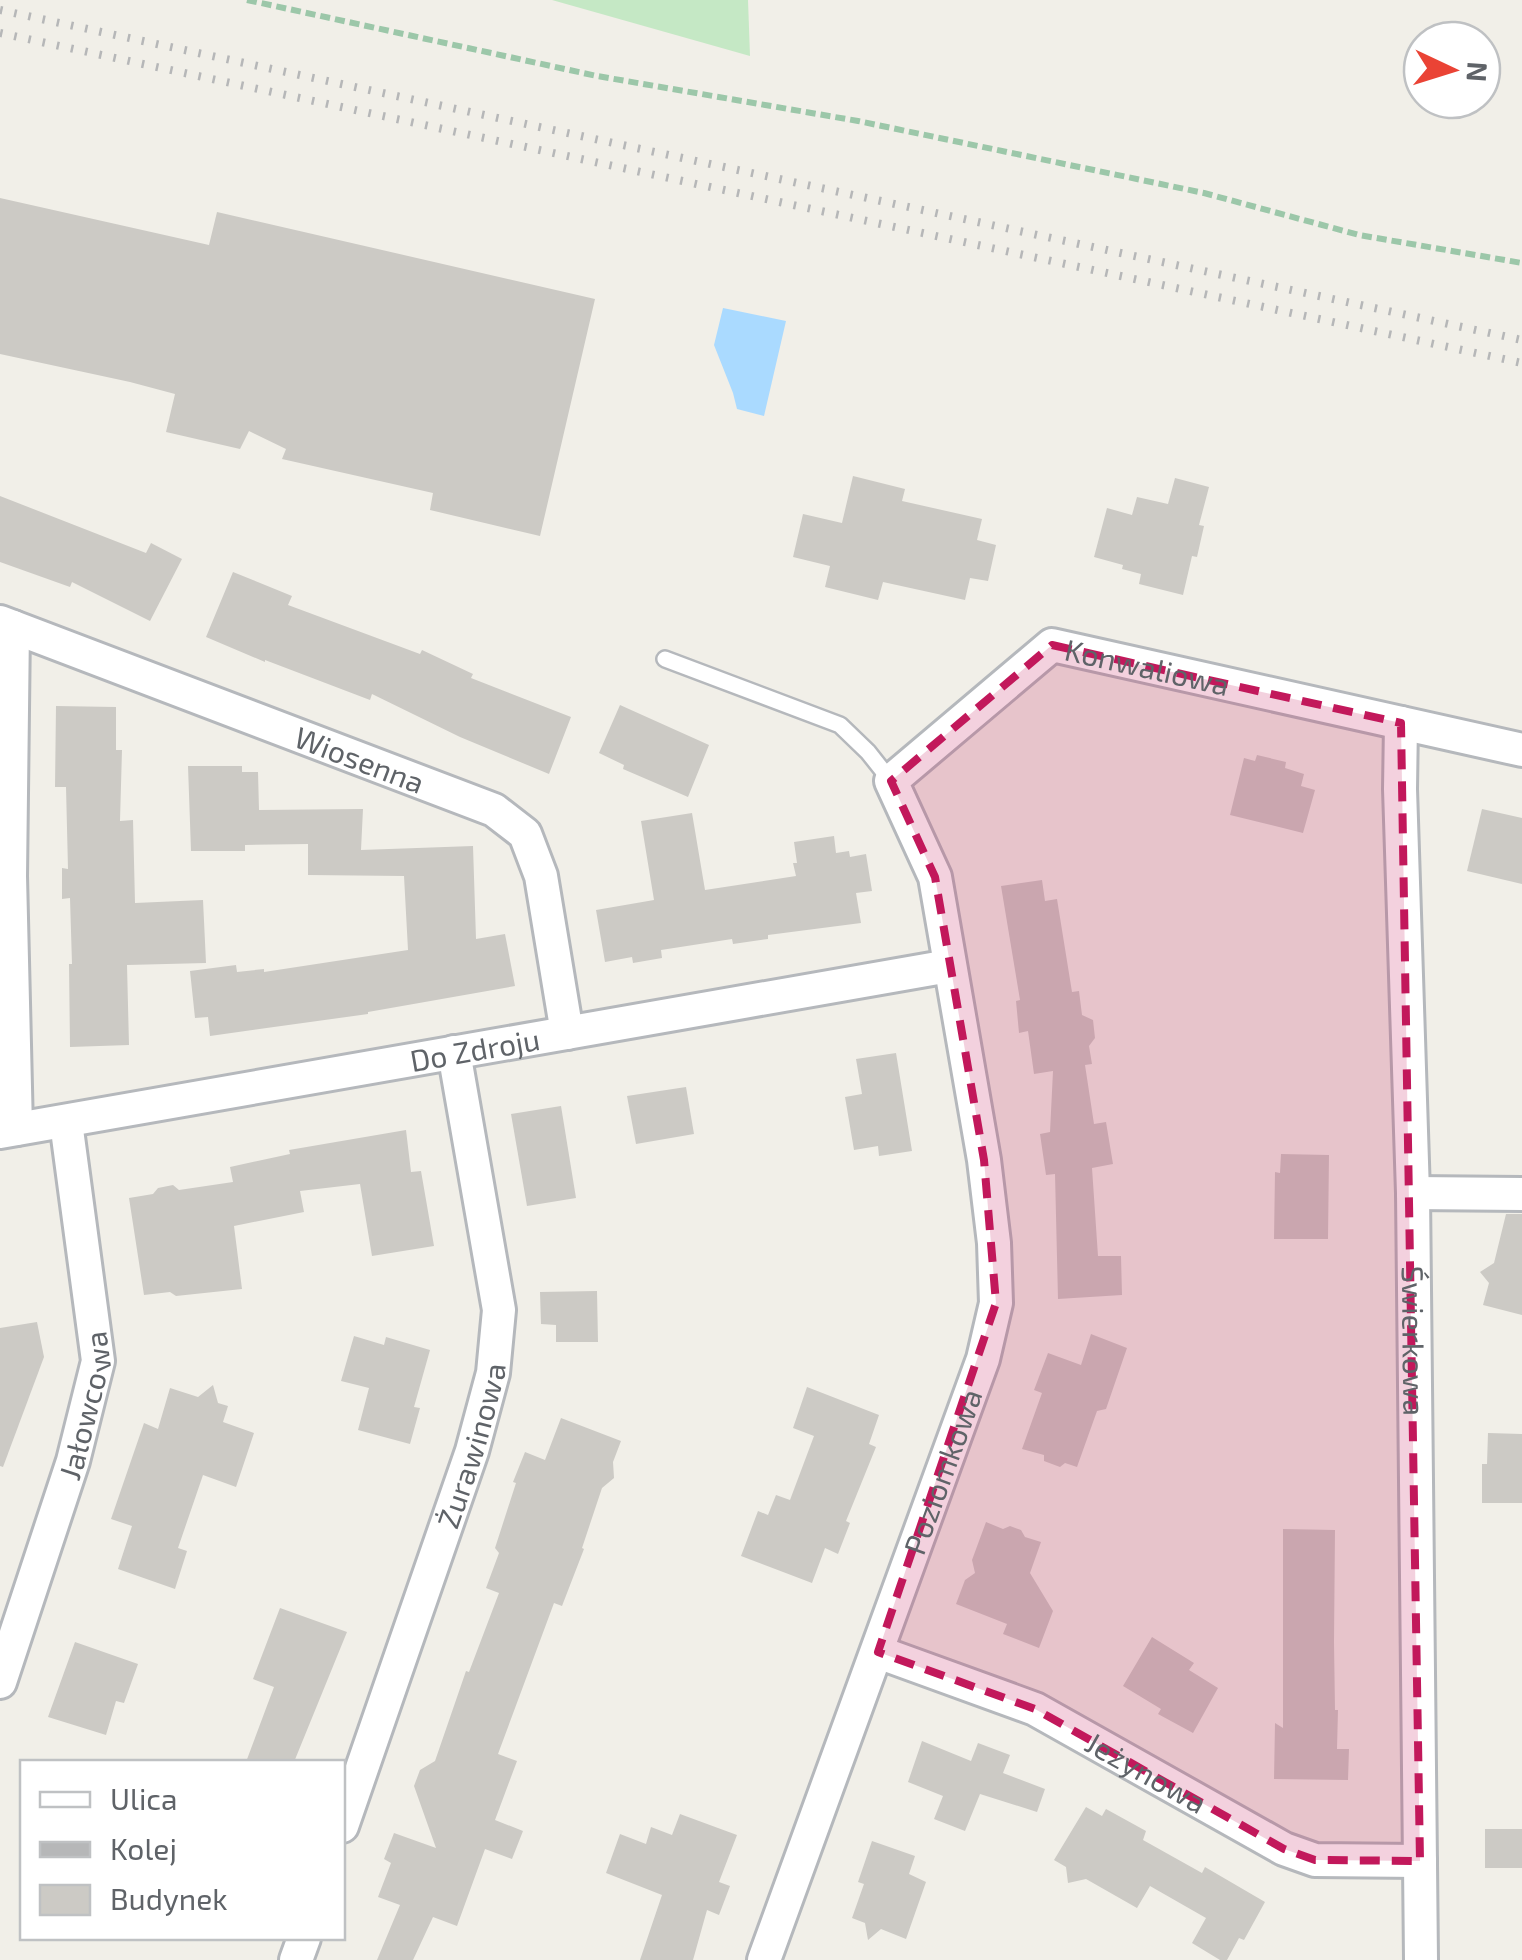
<svg xmlns="http://www.w3.org/2000/svg" width="1522" height="1960" font-family="'Exo 2',sans-serif">
<style>
.green{fill:#c5e8c5}
.water{fill:#aadaff}
.building{fill:#cccac5}
.lines{fill:none;stroke-linecap:round;stroke-linejoin:round}
.lane-casing{stroke:#b5b8bc;stroke-width:20}
.street-casing{stroke:#b5b8bc;stroke-width:38}
.path{stroke:#9cc7a9;stroke-width:6;stroke-dasharray:10 5;stroke-linecap:butt}
.lane{stroke:#fff;stroke-width:15}
.street{stroke:#fff;stroke-width:32}
.rail{stroke:#b6b7b8;stroke-width:8;stroke-dasharray:2.5 12;stroke-linecap:butt}
.marked{fill:#c2185b;fill-opacity:0.2;stroke:#c2185b;stroke-width:8;stroke-dasharray:20 12;stroke-linejoin:round}
.labels{text-anchor:middle;dominant-baseline:central;stroke-width:9;stroke-linejoin:round;paint-order:stroke}
.street-label{font-size:30px;fill:#5f6368;stroke:#fff}
</style>
<rect width="100%" height="100%" fill="#f1efe8"/>
<path class="green" d="M 552,0 L 748,0 L 750,56 Z"/>
<path class="water" d="M 723,308 L 786,321 L 764,416 L 737,409 L 733,393 L 714,345 Z"/>
<g class="building">
<path d="M 0,198 L 209,245 L 217,212 L 595,299 L 540,536 L 430,510 L 433,493 L 282,459 L 286,449 L 249,431 L 240,449 L 166,432 L 175,394 L 130,382 L 0,354 Z"/>
<path d="M 853,476 L 905,489 L 902,501 L 982,519 L 977,540 L 996,545 L 988,581 L 970,578 L 965,600 L 883,582 L 878,600 L 825,587 L 830,566 L 793,557 L 803,514 L 842,523 Z"/>
<path d="M 1175,478 L 1209,487 L 1199,525 L 1204,526 L 1197,557 L 1192,556 L 1183,595 L 1139,584 L 1141,574 L 1122,569 L 1123,565 L 1094,557 L 1107,508 L 1132,515 L 1137,497 L 1168,504 Z"/>
<path d="M 0,496 L 146,553 L 151,543 L 182,559 L 150,621 L 72,582 L 70,587 L 0,562 Z"/>
<path d="M 233,572 L 292,596 L 288,605 L 420,654 L 422,650 L 473,674 L 471,678 L 571,717 L 549,774 L 460,737 L 372,694 L 370,700 L 265,660 L 265,662 L 206,637 Z"/>
<path d="M 620,705 L 709,745 L 688,797 L 623,769 L 624,765 L 599,753 Z"/>
<path d="M 56,706 L 116,707 L 116,750 L 122,750 L 120,821 L 133,820 L 135,903 L 203,900 L 206,963 L 127,965 L 129,1045 L 70,1047 L 69,964 L 72,964 L 70,898 L 62,899 L 62,868 L 68,869 L 66,787 L 55,787 Z"/>
<path d="M 1257,755 L 1286,762 L 1285,768 L 1304,774 L 1301,786 L 1315,790 L 1303,833 L 1230,815 L 1244,758 L 1255,761 Z"/>
<path d="M 188,766 L 242,766 L 242,772 L 258,772 L 259,810 L 363,809 L 361,850 L 473,846 L 476,939 L 505,934 L 515,986 L 368,1012 L 368,1014 L 210,1036 L 208,1017 L 195,1018 L 190,971 L 236,965 L 237,972 L 264,969 L 264,972 L 408,950 L 404,876 L 308,875 L 308,844 L 245,845 L 245,851 L 191,851 Z"/>
<path d="M 1482,809 L 1522,818 L 1522,884 L 1467,871 Z"/>
<path d="M 692,813 L 705,890 L 796,876 L 793,863 L 797,863 L 794,842 L 834,836 L 836,853 L 849,851 L 850,857 L 866,854 L 872,891 L 856,893 L 861,923 L 768,935 L 768,939 L 733,944 L 732,939 L 661,950 L 662,958 L 633,963 L 632,957 L 605,962 L 596,910 L 654,900 L 641,821 Z"/>
<path d="M 1042,880 L 1045,901 L 1057,899 L 1072,992 L 1079,991 L 1082,1015 L 1093,1020 L 1095,1038 L 1089,1046 L 1092,1064 L 1085,1065 L 1094,1124 L 1106,1122 L 1113,1164 L 1092,1168 L 1098,1256 L 1121,1256 L 1122,1295 L 1058,1299 L 1055,1174 L 1046,1175 L 1040,1134 L 1050,1132 L 1053,1071 L 1034,1074 L 1028,1031 L 1019,1033 L 1016,1001 L 1020,1000 L 1001,886 Z"/>
<path d="M 896,1053 L 912,1151 L 879,1156 L 878,1146 L 854,1150 L 845,1097 L 862,1094 L 856,1059 Z"/>
<path d="M 686,1087 L 694,1134 L 636,1144 L 627,1096 Z"/>
<path d="M 561,1106 L 576,1198 L 527,1206 L 511,1114 Z"/>
<path d="M 406,1130 L 411,1172 L 421,1171 L 434,1246 L 372,1256 L 360,1184 L 300,1191 L 304,1212 L 234,1226 L 242,1289 L 176,1296 L 170,1292 L 144,1295 L 129,1198 L 153,1194 L 158,1188 L 173,1185 L 179,1190 L 233,1182 L 230,1167 L 290,1154 L 289,1150 Z"/>
<path d="M 1281,1154 L 1329,1155 L 1328,1239 L 1274,1239 L 1275,1172 L 1280,1173 Z"/>
<path d="M 1506,1214 L 1522,1214 L 1522,1315 L 1483,1305 L 1489,1283 L 1480,1272 L 1494,1263 Z"/>
<path d="M 597,1291 L 598,1342 L 556,1342 L 556,1325 L 541,1324 L 540,1292 Z"/>
<path d="M 37,1322 L 44,1357 L 3,1467 L 0,1466 L 0,1328 Z"/>
<path d="M 1091,1334 L 1127,1348 L 1106,1409 L 1097,1411 L 1077,1467 L 1065,1463 L 1060,1467 L 1044,1461 L 1044,1455 L 1022,1449 L 1042,1393 L 1034,1390 L 1048,1353 L 1081,1365 Z"/>
<path d="M 354,1336 L 384,1345 L 386,1337 L 430,1350 L 414,1407 L 420,1408 L 410,1444 L 358,1430 L 369,1388 L 341,1381 Z"/>
<path d="M 213,1385 L 218,1403 L 228,1406 L 223,1422 L 254,1433 L 236,1487 L 203,1475 L 178,1548 L 187,1551 L 175,1589 L 118,1569 L 132,1526 L 111,1519 L 144,1423 L 158,1429 L 170,1388 L 198,1397 Z"/>
<path d="M 807,1387 L 879,1415 L 869,1444 L 876,1447 L 846,1521 L 850,1523 L 838,1554 L 825,1548 L 812,1583 L 741,1556 L 758,1511 L 768,1515 L 776,1495 L 790,1500 L 814,1436 L 793,1428 Z"/>
<path d="M 561,1418 L 621,1441 L 613,1462 L 614,1478 L 602,1488 L 582,1548 L 584,1549 L 562,1606 L 554,1603 L 498,1754 L 517,1761 L 495,1820 L 523,1831 L 512,1859 L 485,1849 L 457,1926 L 433,1917 L 413,1960 L 377,1960 L 400,1905 L 378,1897 L 391,1863 L 384,1859 L 394,1833 L 436,1848 L 414,1786 L 420,1770 L 435,1761 L 466,1671 L 469,1672 L 499,1593 L 486,1588 L 499,1553 L 495,1548 L 516,1483 L 513,1482 L 525,1452 L 545,1460 Z"/>
<path d="M 1488,1433 L 1522,1434 L 1522,1503 L 1482,1503 L 1482,1464 L 1487,1464 Z"/>
<path d="M 986,1522 L 1003,1529 L 1010,1526 L 1021,1530 L 1025,1537 L 1041,1542 L 1030,1573 L 1053,1611 L 1039,1648 L 1003,1634 L 1007,1624 L 956,1604 L 965,1580 L 975,1573 L 972,1560 Z"/>
<path d="M 1283,1529 L 1335,1530 L 1334,1642 L 1335,1710 L 1338,1710 L 1337,1749 L 1349,1749 L 1348,1780 L 1274,1779 L 1275,1723 L 1283,1728 Z"/>
<path d="M 280,1608 L 347,1632 L 294,1762 L 246,1762 L 274,1687 L 253,1679 Z"/>
<path d="M 1152,1637 L 1194,1663 L 1189,1670 L 1218,1688 L 1193,1733 L 1158,1714 L 1161,1709 L 1123,1686 Z"/>
<path d="M 75,1642 L 138,1664 L 124,1703 L 116,1701 L 106,1735 L 48,1717 Z"/>
<path d="M 922,1741 L 971,1761 L 978,1743 L 1010,1755 L 1003,1773 L 1045,1789 L 1037,1812 L 980,1794 L 965,1831 L 934,1819 L 943,1796 L 908,1782 Z"/>
<path d="M 1086,1807 L 1102,1816 L 1106,1809 L 1146,1831 L 1143,1840 L 1202,1873 L 1205,1867 L 1265,1902 L 1244,1940 L 1239,1938 L 1227,1960 L 1220,1960 L 1192,1943 L 1206,1918 L 1150,1886 L 1137,1908 L 1086,1879 L 1068,1883 L 1066,1867 L 1054,1860 Z"/>
<path d="M 680,1814 L 737,1835 L 719,1882 L 730,1886 L 719,1915 L 707,1910 L 693,1960 L 640,1960 L 662,1895 L 606,1873 L 620,1834 L 646,1844 L 651,1827 L 672,1835 Z"/>
<rect x="1485" y="1829" width="37" height="39"/>
<path d="M 872,1841 L 915,1856 L 909,1874 L 926,1882 L 906,1939 L 881,1929 L 868,1940 L 865,1923 L 852,1918 L 864,1884 L 858,1882 Z"/>
</g>
<g class="lines">
<g class="lane-casing">
<path id="lane" d="M 665,659 L 840,725 L 868,752 L 891,781"/>
</g>
<g class="street-casing">
<g id="street">
<path id="s1" d="M 0,622 L 494,810 L 525,834 L 541,876 L 567,1033"/>
<path d="M 13,627 L 10,876 L 16,1129"/>
<path id="s2" d="M 1401,723 L 1400,789 L 1413,1193 L 1421,1960"/>
<path id="s3" d="M 0,1132 L 949,966"/>
<path d="M 1413,1193 L 1522,1194"/>
<path id="s4" d="M 878,1652 L 1035,1709 L 1284,1849 L 1315,1860 L 1420,1861"/>
<path id="s5" d="M 0,1682 L 73,1461 L 98,1361 L 66,1122"/>
<path id="s6" d="M 342,1826 L 472,1451 L 493,1373 L 499,1310 L 454,1052"/>
<path d="M 296,1960 L 304,1938"/>
<path id="s7" d="M 764,1960 L 983,1359 L 996,1303 L 994,1243 L 984,1160 L 935,877 L 891,781 L 1052,645 L 1522,750"/>
</g>
</g>
<path class="path" d="M 247,0 L 597,76 L 858,121 L 1204,193 L 1359,235 L 1522,263"/>
<use href="#lane" class="lane"/>
<use href="#street" class="street"/>
<g class="rail">
<path d="M 0,10 L 1522,340"/>
<path d="M 0,33 L 1522,363"/>
</g>
</g>
<path class="marked" d="M 1052,645 L 1401,723 L 1420,1861 L 1315,1860 L 1284,1849 L 1035,1709 L 878,1652 L 996,1303 L 984,1160 L 935,877 L 891,781 Z"/>
<g class="labels">
<g class="street-label">
<text stroke="none"><textPath href="#s7" startOffset="1542">Konwaliowa</textPath></text>
<text stroke="none"><textPath href="#s1" startOffset="385">Wiosenna</textPath></text>
<text stroke="none"><textPath href="#s3" startOffset="482">Do Zdroju</textPath></text>
<text stroke="none"><textPath href="#s2" startOffset="618">Świerkowa</textPath></text>
<text stroke="none"><textPath href="#s5" startOffset="290">Jałowcowa</textPath></text>
<text stroke="none"><textPath href="#s6" startOffset="402">Żurawinowa</textPath></text>
<text stroke="none"><textPath href="#s7" startOffset="520">Poziomkowa</textPath></text>
<text stroke="none"><textPath href="#s4" startOffset="295">Jeżynowa</textPath></text>
</g>
</g>
<rect x="20" y="1760" width="325" height="180" fill="#ffffff" stroke="#bfc1c3" stroke-width="2.5"/>
<rect x="40" y="1792" width="50" height="15" fill="#ffffff" stroke="#bfc1c3" stroke-width="2.5"/>
<text x="110" y="1810" font-size="30" fill="#5f6368">Ulica</text>
<rect x="40" y="1842" width="50" height="15" fill="#b6b7b8" stroke="#bfc1c3" stroke-width="2.5"/>
<text x="110" y="1860" font-size="30" fill="#5f6368">Kolej</text>
<rect x="40" y="1885" width="50" height="30" fill="#cccac5" stroke="#bfc1c3" stroke-width="2.5"/>
<text x="110" y="1910" font-size="30" fill="#5f6368">Budynek</text>
<g transform="translate(1452 70) rotate(94)"><circle r="48" fill="#ffffff" stroke="#bfc1c3" stroke-width="2.5"/>
<path d="M0-8L18 38L0 25L-18 38Z" fill="#ea4335"/>
<text y="-15" font-size="28" font-weight="bold" text-anchor="middle" fill="#5f6368">N</text>
</g>
</svg>
